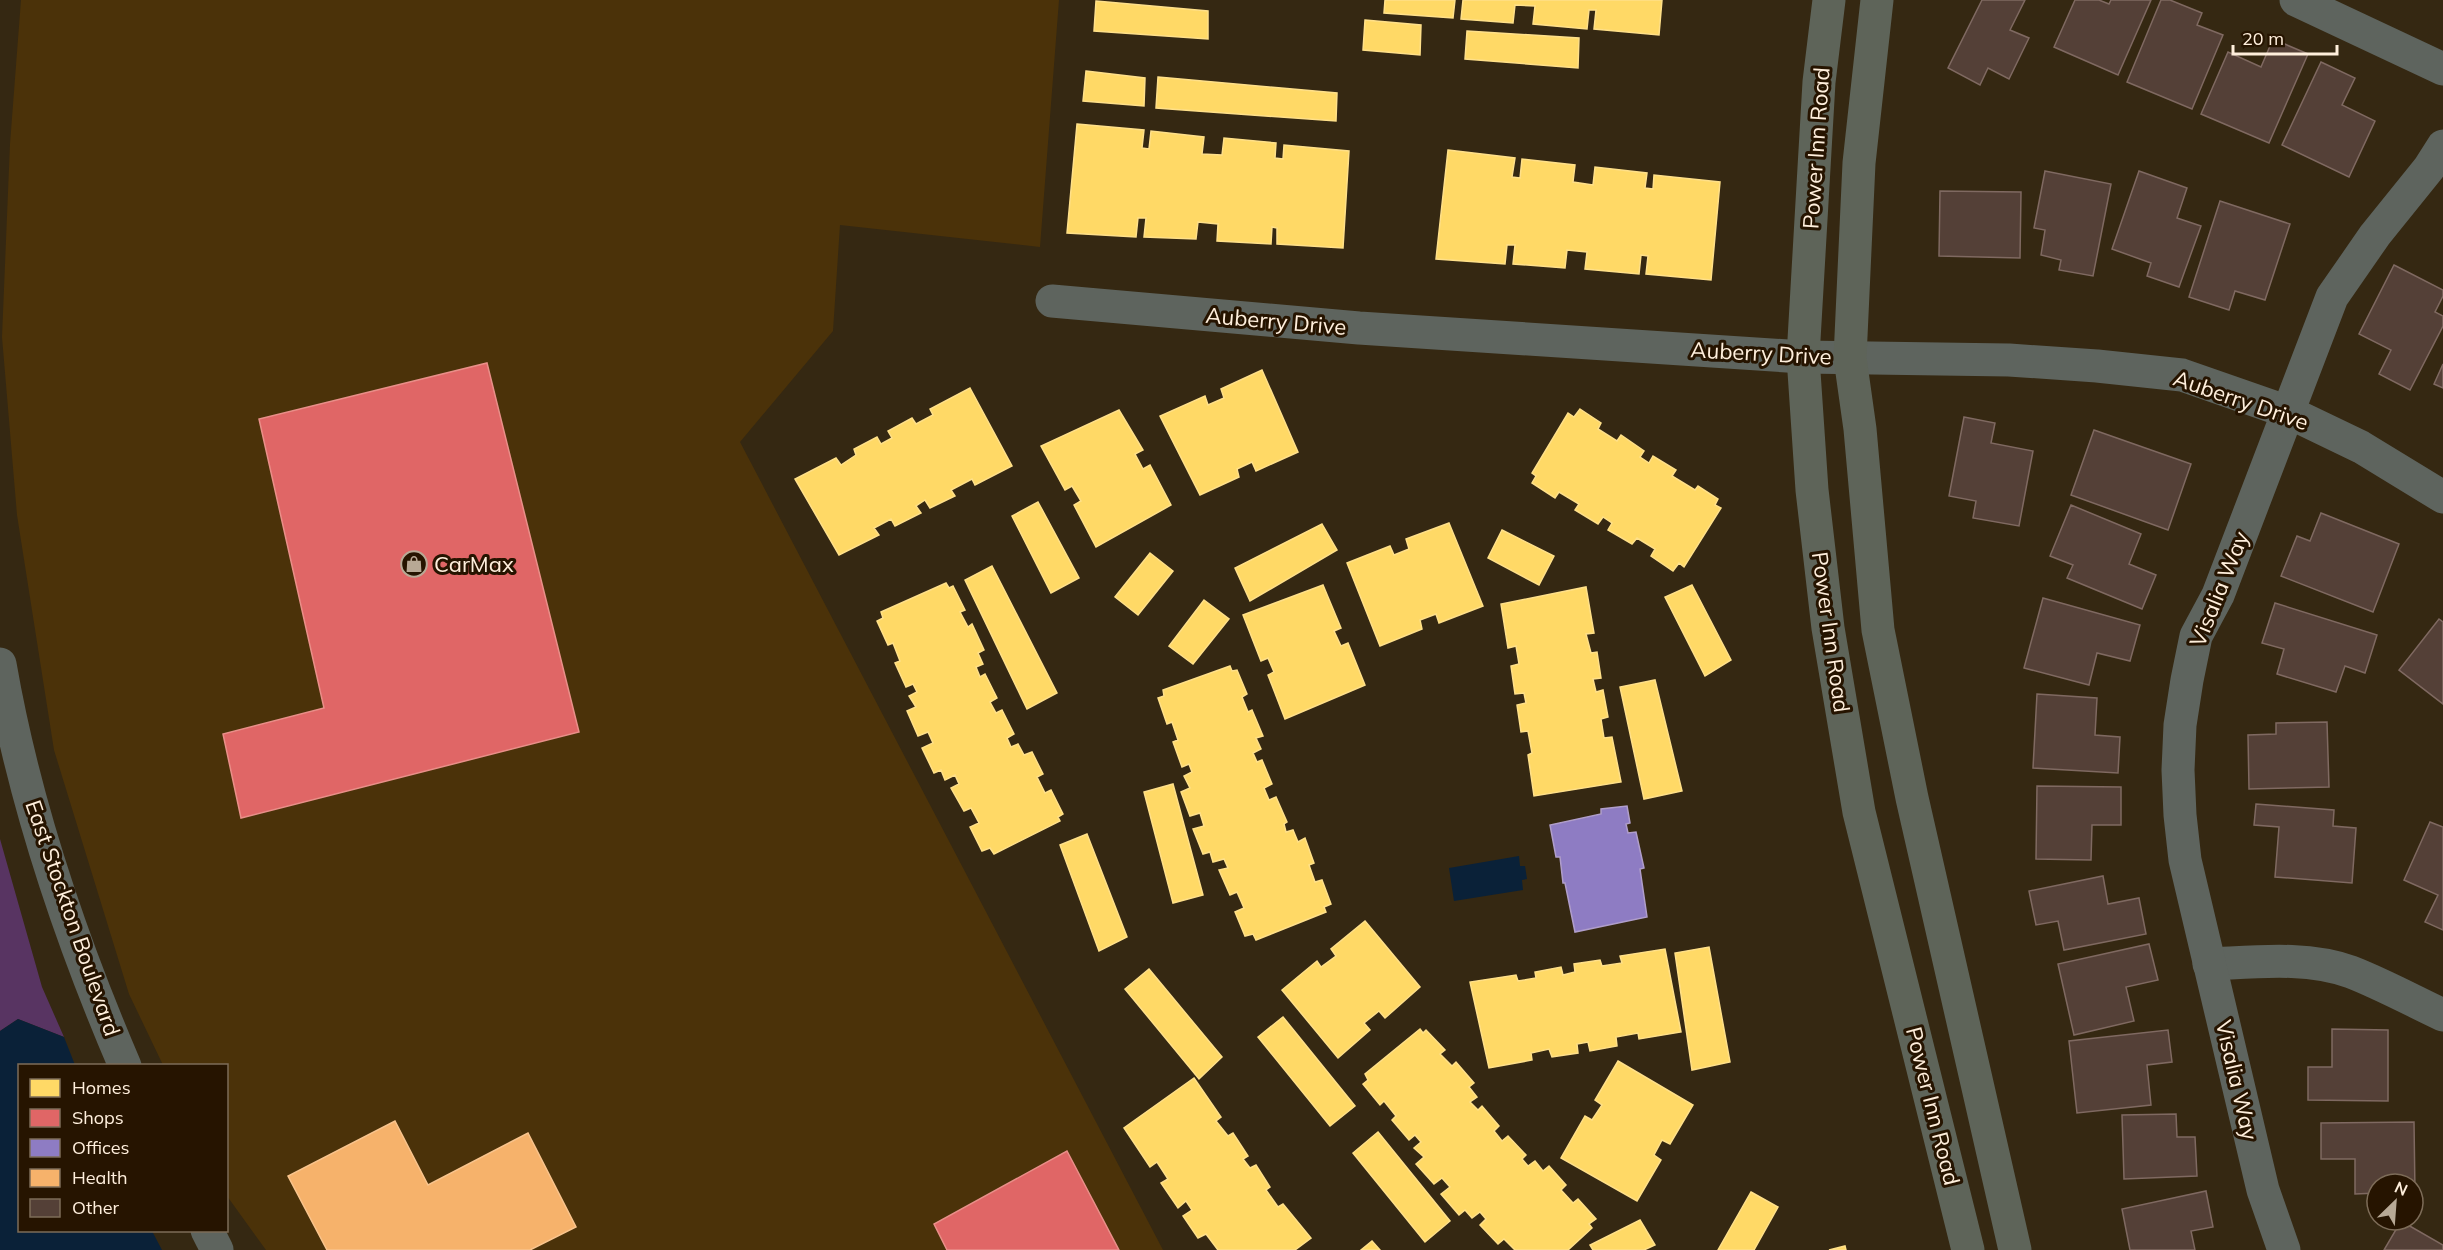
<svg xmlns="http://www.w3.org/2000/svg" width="2443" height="1250" font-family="Mulish,sans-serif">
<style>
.built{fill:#4b3209}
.green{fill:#583462}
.water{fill:#0a2138}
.homes{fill:#ffd966;stroke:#ffe089;stroke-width:1.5}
.shops{fill:#e06666;stroke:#e98f89;stroke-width:1.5}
.offices{fill:#8e7cc3;stroke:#b09eca;stroke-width:1.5}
.health{fill:#f6b26b;stroke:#f9c48d;stroke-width:1.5}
.building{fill:#544037;stroke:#7f6961;stroke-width:1.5}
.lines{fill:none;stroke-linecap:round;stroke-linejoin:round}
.minor{stroke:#5e645e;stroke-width:33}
.major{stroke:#5e6459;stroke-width:33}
.labels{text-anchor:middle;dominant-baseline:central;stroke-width:6;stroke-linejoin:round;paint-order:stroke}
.street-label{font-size:22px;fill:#ffefdc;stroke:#261400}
.poi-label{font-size:22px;fill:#ffefdc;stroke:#261400;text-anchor:start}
</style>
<rect width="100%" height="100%" fill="#352812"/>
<path class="built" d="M 21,0 L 1059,0 L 1040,247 L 840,225 L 833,331 L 740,442 L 1163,1250 L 266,1250 L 227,1196 L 226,1066 L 163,1065 L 129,994 L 54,750 L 17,515 L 2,337 L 10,144 Z"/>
<path class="green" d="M 0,839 L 42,987 L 64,1037 L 18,1019 L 0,1031 Z"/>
<g class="water">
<path d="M 1519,856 L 1520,866 L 1525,866 L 1527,879 L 1522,880 L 1523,890 L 1454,901 L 1449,868 Z"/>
<path d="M 18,1019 L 64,1037 L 75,1065 L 20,1066 L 20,1230 L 152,1231 L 162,1250 L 0,1250 L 0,1031 Z"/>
</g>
<g class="homes">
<path d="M 1385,0 L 1455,0 L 1453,18 L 1384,13 Z"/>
<path d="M 1463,0 L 1662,0 L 1659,35 L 1594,29 L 1596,10 L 1589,10 L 1587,29 L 1533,24 L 1535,6 L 1515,5 L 1513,23 L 1461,19 Z"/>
<path d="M 1096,1 L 1208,11 L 1208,39 L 1094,31 Z"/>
<path d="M 1365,20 L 1421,25 L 1420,55 L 1363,50 Z"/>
<path d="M 1467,31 L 1579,38 L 1578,68 L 1465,59 Z"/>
<path d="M 1086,71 L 1145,78 L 1144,106 L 1083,101 Z"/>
<path d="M 1158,77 L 1337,93 L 1336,121 L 1156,108 Z"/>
<path d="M 1077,124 L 1144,130 L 1142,148 L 1149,149 L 1151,131 L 1204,137 L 1202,154 L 1222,155 L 1224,138 L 1276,143 L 1275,158 L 1283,159 L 1284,145 L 1349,151 L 1343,248 L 1277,244 L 1277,228 L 1272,227 L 1271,244 L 1217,241 L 1218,224 L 1198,222 L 1196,239 L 1144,237 L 1146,218 L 1138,218 L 1136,237 L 1067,233 Z"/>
<path d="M 1448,150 L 1515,158 L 1512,177 L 1520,178 L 1522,159 L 1575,165 L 1573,182 L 1593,185 L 1595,167 L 1647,173 L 1645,188 L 1653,189 L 1654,175 L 1720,182 L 1711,280 L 1646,274 L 1648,256 L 1641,255 L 1639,274 L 1585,269 L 1587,252 L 1567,250 L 1565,268 L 1513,264 L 1515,245 L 1507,245 L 1505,264 L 1436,259 Z"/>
<path d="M 1262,370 L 1298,452 L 1256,471 L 1252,462 L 1237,469 L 1239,477 L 1200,495 L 1160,416 L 1205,396 L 1208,405 L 1224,398 L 1221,389 Z"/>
<path d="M 970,388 L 1012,466 L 975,485 L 972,479 L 951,490 L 955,496 L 930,508 L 925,500 L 916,506 L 921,513 L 895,526 L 891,519 L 874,528 L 879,535 L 839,555 L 795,479 L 836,458 L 841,465 L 856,455 L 854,449 L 877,437 L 881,444 L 892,438 L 888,431 L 912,418 L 916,424 L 933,415 L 930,409 Z"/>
<path d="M 1580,409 L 1601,423 L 1598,429 L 1617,441 L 1621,435 L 1644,451 L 1640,457 L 1649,463 L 1653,456 L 1676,470 L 1672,476 L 1695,490 L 1698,486 L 1718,499 L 1715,505 L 1721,508 L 1684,567 L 1679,563 L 1673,571 L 1651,556 L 1655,549 L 1637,538 L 1632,544 L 1608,530 L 1612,523 L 1603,517 L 1598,524 L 1575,510 L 1579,504 L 1559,492 L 1555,498 L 1532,483 L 1536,476 L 1532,473 L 1568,413 L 1574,417 Z"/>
<path d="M 1119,410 L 1143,450 L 1135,454 L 1143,469 L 1150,465 L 1171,505 L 1096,547 L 1074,505 L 1081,501 L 1072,486 L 1065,490 L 1041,446 Z"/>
<path d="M 1038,502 L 1079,578 L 1051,593 L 1012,516 Z"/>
<path d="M 1449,523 L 1483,606 L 1439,623 L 1436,614 L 1420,620 L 1422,629 L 1380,646 L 1347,563 L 1390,546 L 1394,555 L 1409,549 L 1406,539 Z"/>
<path d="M 1322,524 L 1337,550 L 1250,601 L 1235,568 Z"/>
<path d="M 1502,530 L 1554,556 L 1539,585 L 1488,558 Z"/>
<path d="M 1150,553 L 1173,571 L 1138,615 L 1115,597 Z"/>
<path d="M 992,566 L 1057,693 L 1027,709 L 965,580 Z"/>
<path d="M 946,583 L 949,588 L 953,586 L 965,610 L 960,612 L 968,627 L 972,624 L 984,650 L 978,653 L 983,664 L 976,667 L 980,677 L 985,674 L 997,698 L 990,702 L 996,713 L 1002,710 L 1014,734 L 1007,738 L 1011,747 L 1018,744 L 1024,755 L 1032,752 L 1043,774 L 1037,777 L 1045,793 L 1051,790 L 1063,814 L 1058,817 L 1060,821 L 994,854 L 990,848 L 982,851 L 970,827 L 979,823 L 971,808 L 964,811 L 951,788 L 959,784 L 955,775 L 945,780 L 941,770 L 934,773 L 922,748 L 933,743 L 928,732 L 918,736 L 907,711 L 916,707 L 909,696 L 917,692 L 913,684 L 906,687 L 895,663 L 900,661 L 893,643 L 888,645 L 877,621 L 883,618 L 881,612 Z"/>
<path d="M 1323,585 L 1341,628 L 1334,631 L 1341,646 L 1348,643 L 1365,685 L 1285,719 L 1268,675 L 1274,672 L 1268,658 L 1261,661 L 1243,615 Z"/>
<path d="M 1692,585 L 1731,660 L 1705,676 L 1665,597 Z"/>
<path d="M 1586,587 L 1594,633 L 1586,634 L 1591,653 L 1597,652 L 1601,678 L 1593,679 L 1596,692 L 1603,690 L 1608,717 L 1601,719 L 1604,738 L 1612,737 L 1621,782 L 1534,796 L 1528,755 L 1532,753 L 1528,731 L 1521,732 L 1517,705 L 1526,703 L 1524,693 L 1515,694 L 1511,666 L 1519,664 L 1516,646 L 1508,648 L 1501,604 Z"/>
<path d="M 1204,600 L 1229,619 L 1193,664 L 1169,646 Z"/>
<path d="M 1230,666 L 1232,671 L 1237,670 L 1247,694 L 1242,697 L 1248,712 L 1252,710 L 1263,736 L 1256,738 L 1261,749 L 1253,753 L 1257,762 L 1262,760 L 1272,784 L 1264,788 L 1269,800 L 1276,797 L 1287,822 L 1284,824 L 1286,832 L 1293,830 L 1298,842 L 1305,838 L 1314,863 L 1309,865 L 1315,882 L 1322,880 L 1331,904 L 1324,907 L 1326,912 L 1256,940 L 1253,934 L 1245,936 L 1235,912 L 1244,908 L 1237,892 L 1230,895 L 1219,870 L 1228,868 L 1224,859 L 1213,862 L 1210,852 L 1203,854 L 1193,829 L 1204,826 L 1200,813 L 1190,816 L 1181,792 L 1190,788 L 1184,776 L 1192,772 L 1189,764 L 1182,767 L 1173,742 L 1178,740 L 1172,722 L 1167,724 L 1158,698 L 1164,696 L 1163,690 Z"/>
<path d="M 1655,680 L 1682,791 L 1644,799 L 1620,687 Z"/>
<path d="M 1173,784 L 1203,895 L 1173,903 L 1144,792 Z"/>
<path d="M 1087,834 L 1127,937 L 1099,951 L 1060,845 Z"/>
<path d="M 1365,921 L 1420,987 L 1385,1018 L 1379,1011 L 1364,1023 L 1370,1030 L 1338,1058 L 1282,990 L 1317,961 L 1321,967 L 1336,956 L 1331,949 Z"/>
<path d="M 1709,947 L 1730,1062 L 1692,1070 L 1675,953 Z"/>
<path d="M 1665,949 L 1681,1032 L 1639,1039 L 1638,1033 L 1616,1037 L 1617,1046 L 1590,1051 L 1588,1042 L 1577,1044 L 1578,1053 L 1552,1057 L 1549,1049 L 1531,1053 L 1532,1060 L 1489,1068 L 1470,982 L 1516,975 L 1518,981 L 1536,978 L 1535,972 L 1561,967 L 1563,975 L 1575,972 L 1574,964 L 1600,960 L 1602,966 L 1622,963 L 1620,956 Z"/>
<path d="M 1149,969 L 1222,1057 L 1199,1079 L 1125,989 Z"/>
<path d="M 1283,1017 L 1355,1106 L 1330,1126 L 1258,1037 Z"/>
<path d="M 1420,1029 L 1423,1033 L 1426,1030 L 1445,1050 L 1440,1054 L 1452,1066 L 1456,1062 L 1474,1083 L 1469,1087 L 1477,1097 L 1470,1102 L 1478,1110 L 1482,1106 L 1499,1126 L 1494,1131 L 1502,1141 L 1508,1136 L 1526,1155 L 1522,1159 L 1528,1166 L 1535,1161 L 1543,1171 L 1549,1166 L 1566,1185 L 1561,1190 L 1573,1203 L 1578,1199 L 1596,1219 L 1589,1224 L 1592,1228 L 1568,1250 L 1515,1250 L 1504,1239 L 1498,1244 L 1480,1225 L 1486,1219 L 1480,1212 L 1472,1218 L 1465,1210 L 1459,1215 L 1441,1194 L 1450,1187 L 1442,1178 L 1434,1184 L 1416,1164 L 1424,1157 L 1414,1148 L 1421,1142 L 1415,1135 L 1409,1140 L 1392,1120 L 1396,1116 L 1384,1101 L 1380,1105 L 1363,1084 L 1368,1080 L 1365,1074 Z"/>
<path d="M 1618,1061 L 1693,1105 L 1670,1144 L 1662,1140 L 1654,1155 L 1661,1160 L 1637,1201 L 1561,1158 L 1585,1116 L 1592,1120 L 1602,1105 L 1595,1100 Z"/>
<path d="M 1194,1078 L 1221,1117 L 1216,1121 L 1228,1136 L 1233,1133 L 1248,1156 L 1243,1159 L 1250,1168 L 1256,1165 L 1270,1187 L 1266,1190 L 1278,1207 L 1283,1204 L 1311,1238 L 1295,1250 L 1218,1250 L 1206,1234 L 1198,1238 L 1183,1216 L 1192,1210 L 1186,1201 L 1178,1208 L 1161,1183 L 1168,1179 L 1157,1162 L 1150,1167 L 1124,1128 Z"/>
<path d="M 1378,1132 L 1450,1221 L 1425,1242 L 1353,1153 Z"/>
<path d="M 1751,1192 L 1778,1207 L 1754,1250 L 1718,1250 Z"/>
<path d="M 1640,1220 L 1655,1245 L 1644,1250 L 1593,1250 L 1590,1245 Z"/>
<path d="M 1372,1241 L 1380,1250 L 1361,1250 Z"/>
<path d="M 1845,1246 L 1846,1250 L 1829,1250 Z"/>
</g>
<g class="shops">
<path d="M 487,363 L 579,732 L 241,818 L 223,734 L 324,708 L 259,419 Z"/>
<path d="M 1067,1151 L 1119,1250 L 947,1250 L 934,1224 Z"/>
</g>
<path class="offices" d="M 1627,806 L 1630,823 L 1626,824 L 1628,833 L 1636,832 L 1644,868 L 1640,869 L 1647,917 L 1575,932 L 1565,883 L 1563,883 L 1560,857 L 1556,857 L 1550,825 L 1601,814 L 1601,809 Z"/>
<path class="health" d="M 395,1121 L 428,1185 L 528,1133 L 576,1227 L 530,1250 L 327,1250 L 288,1176 Z"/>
<g class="building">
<path d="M 1982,0 L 2025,0 L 2010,30 L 2029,38 L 2009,79 L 1988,68 L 1980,85 L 1948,68 Z"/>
<path d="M 2075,0 L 2099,0 L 2109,4 L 2111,0 L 2151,0 L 2118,75 L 2054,47 Z"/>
<path d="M 2161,0 L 2170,0 L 2202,13 L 2197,25 L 2223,35 L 2192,109 L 2127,82 Z"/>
<path d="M 2273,39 L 2308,54 L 2269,143 L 2201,114 L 2228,52 L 2261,67 Z"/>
<path d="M 2321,62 L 2355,78 L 2342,105 L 2375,121 L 2349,177 L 2282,145 Z"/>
<path d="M 2045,171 L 2111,184 L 2093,276 L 2059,270 L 2061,260 L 2041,255 L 2045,230 L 2034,228 Z"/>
<path d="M 2139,171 L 2187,188 L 2177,218 L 2201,226 L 2179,287 L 2147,276 L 2151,263 L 2112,249 Z"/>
<path d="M 1940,191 L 2021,192 L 2020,258 L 1939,256 Z"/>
<path d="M 2220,201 L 2290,224 L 2265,300 L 2235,291 L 2229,310 L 2189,297 Z"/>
<path d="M 2394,265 L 2443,290 L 2443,296 L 2435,312 L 2443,316 L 2443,326 L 2410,390 L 2379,374 L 2391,350 L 2359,334 Z"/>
<path d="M 2443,364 L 2443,388 L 2434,384 Z"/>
<path d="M 1964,417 L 1995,423 L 1991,443 L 2033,451 L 2019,526 L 1973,518 L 1976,501 L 1949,496 Z"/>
<path d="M 2094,430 L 2191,464 L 2168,530 L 2071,495 Z"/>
<path d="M 2071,505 L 2141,534 L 2129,564 L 2156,575 L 2142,609 L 2067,578 L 2073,565 L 2050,556 Z"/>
<path d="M 2321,513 L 2399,544 L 2373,612 L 2281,576 L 2297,536 L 2310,541 Z"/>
<path d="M 2043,598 L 2140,625 L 2130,661 L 2097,653 L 2089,685 L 2024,668 Z"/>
<path d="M 2275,603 L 2377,635 L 2365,673 L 2345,666 L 2336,692 L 2277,674 L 2284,649 L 2262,643 Z"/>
<path d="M 2439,619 L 2443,622 L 2443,704 L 2399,670 Z"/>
<path d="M 2037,694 L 2097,698 L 2095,735 L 2120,737 L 2118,773 L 2033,768 Z"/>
<path d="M 2327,722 L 2329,787 L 2249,789 L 2248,735 L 2276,734 L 2276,723 Z"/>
<path d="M 2037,786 L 2121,787 L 2121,825 L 2092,825 L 2091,860 L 2036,859 Z"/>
<path d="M 2256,804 L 2334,810 L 2333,826 L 2356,828 L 2352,883 L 2275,877 L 2279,827 L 2254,825 Z"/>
<path d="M 2430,822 L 2443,827 L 2443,930 L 2425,922 L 2438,895 L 2404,880 Z"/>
<path d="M 2103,876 L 2108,904 L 2139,898 L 2146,934 L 2064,950 L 2058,921 L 2036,925 L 2029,891 Z"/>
<path d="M 2149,944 L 2158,980 L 2126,987 L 2134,1021 L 2074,1035 L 2058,964 Z"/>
<path d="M 2332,1029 L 2388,1030 L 2388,1101 L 2308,1100 L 2308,1067 L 2332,1067 Z"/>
<path d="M 2168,1030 L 2172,1062 L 2147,1065 L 2151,1105 L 2077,1113 L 2069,1041 Z"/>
<path d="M 2176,1114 L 2177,1137 L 2195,1137 L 2197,1176 L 2124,1179 L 2122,1115 Z"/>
<path d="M 2414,1122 L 2415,1193 L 2413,1193 L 2413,1184 L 2377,1184 L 2377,1193 L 2355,1194 L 2355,1159 L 2321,1159 L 2321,1123 Z"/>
<path d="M 2206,1191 L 2213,1227 L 2191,1231 L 2195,1250 L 2130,1250 L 2122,1209 Z"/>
<path d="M 2401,1221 L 2443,1245 L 2443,1250 L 2384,1250 Z"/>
</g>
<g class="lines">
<g class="minor">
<path d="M 2296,0 L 2443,69"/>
<path d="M 1052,301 L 1359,328 L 1803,357 L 2009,360 L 2097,366 L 2182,375 L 2288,412 L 2361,447 L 2443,497"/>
<path d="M 0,664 C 24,802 70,938 125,1066"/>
<path d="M 2209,964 C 2256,962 2307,956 2351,972 C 2382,984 2413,1001 2443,1015"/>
<path d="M 207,1230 L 217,1250"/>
<path d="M 2284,1250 L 2263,1190 L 2185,860 L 2180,815 L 2178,770 L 2180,725 L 2187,680 L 2196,636 L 2218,595 L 2332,297 L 2375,235 L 2429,168 L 2443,146"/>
</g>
<g class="major">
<path d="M 1829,0 L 1819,82 L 1803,357 L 1812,490 L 1828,628 L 1859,812 L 1968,1250"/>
<path d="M 1877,0 L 1859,163 L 1850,358 L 1860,429 L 1878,630 L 1912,798 L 2015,1250"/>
</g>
</g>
<defs>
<g id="shop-ring" transform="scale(1.35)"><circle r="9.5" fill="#261400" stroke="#b8a995" stroke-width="1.5"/><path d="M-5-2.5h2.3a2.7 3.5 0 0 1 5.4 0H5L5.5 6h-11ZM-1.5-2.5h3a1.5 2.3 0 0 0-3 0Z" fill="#b8a995"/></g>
</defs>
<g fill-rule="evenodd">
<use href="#shop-ring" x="414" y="564"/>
</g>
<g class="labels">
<g class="street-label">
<text transform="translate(1816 148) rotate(-86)">Power Inn Road</text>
<text transform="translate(1276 321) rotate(5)">Auberry Drive</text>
<text transform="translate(1761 353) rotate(3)">Auberry Drive</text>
<text transform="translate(2241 400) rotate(19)">Auberry Drive</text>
<text transform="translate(2219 589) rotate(-68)">Visalia Way</text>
<text transform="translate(1831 632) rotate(82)">Power Inn Road</text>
<text transform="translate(73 918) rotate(71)">East Stockton Boulevard</text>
<text transform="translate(2237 1080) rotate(77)">Visalia Way</text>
<text transform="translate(1933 1106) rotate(76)">Power Inn Road</text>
</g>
<g class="poi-label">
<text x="434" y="564">CarMax</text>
</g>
</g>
<rect x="18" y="1064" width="210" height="168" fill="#261400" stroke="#7d6c58" stroke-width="1.5"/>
<rect x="30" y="1079" width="30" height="18" fill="#ffd966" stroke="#7d6c58" stroke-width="1.5"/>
<text x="72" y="1094" font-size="18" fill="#ffefdc">Homes</text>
<rect x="30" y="1109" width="30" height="18" fill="#e06666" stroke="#7d6c58" stroke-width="1.5"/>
<text x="72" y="1124" font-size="18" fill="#ffefdc">Shops</text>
<rect x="30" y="1139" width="30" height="18" fill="#8e7cc3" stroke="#7d6c58" stroke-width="1.5"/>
<text x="72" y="1154" font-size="18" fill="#ffefdc">Offices</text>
<rect x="30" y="1169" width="30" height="18" fill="#f6b26b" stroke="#7d6c58" stroke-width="1.5"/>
<text x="72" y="1184" font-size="18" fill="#ffefdc">Health</text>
<rect x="30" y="1199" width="30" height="18" fill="#544037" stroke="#7d6c58" stroke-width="1.5"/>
<text x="72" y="1214" font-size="18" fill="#ffefdc">Other</text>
<g transform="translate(2395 1202) rotate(25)"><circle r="28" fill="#261400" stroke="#7d6c58" stroke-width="1.5"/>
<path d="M0-4.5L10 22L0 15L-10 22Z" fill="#b8a995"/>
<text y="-9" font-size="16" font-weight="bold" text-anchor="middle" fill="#ffefdc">N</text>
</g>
<path d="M2233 45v9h104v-9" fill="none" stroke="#ffefdc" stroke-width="3"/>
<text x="2242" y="45" font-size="18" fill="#ffefdc" stroke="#261400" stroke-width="4.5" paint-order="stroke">20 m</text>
</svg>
